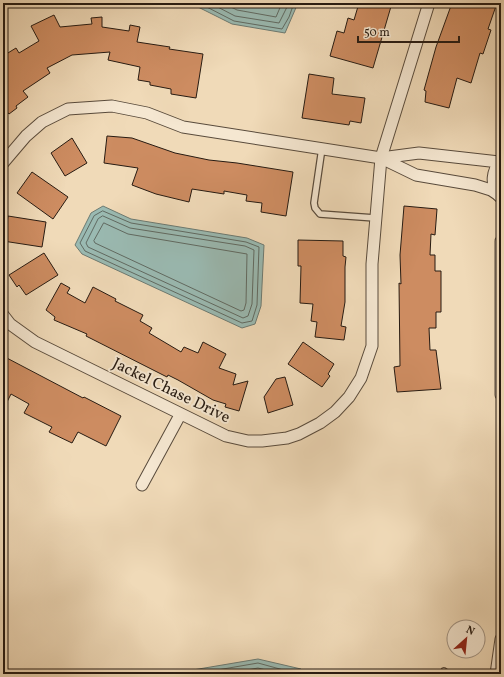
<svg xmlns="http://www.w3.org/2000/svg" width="504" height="677" font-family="Vollkorn,serif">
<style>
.water{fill:#9abab2;stroke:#6c7a72}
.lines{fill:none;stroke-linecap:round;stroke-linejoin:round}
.shore{stroke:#606a62;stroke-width:1}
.building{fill:#cd8c61;stroke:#271b12}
.lane-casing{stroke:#594b3c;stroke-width:8}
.street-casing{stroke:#594b3c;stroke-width:13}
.lane{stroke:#f5e7d1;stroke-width:5.5}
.street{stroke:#f5e7d1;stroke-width:11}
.labels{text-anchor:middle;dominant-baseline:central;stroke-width:4;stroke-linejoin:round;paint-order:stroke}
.street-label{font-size:16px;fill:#271b12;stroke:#f5e7d1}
</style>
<rect width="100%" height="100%" fill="#f0dab8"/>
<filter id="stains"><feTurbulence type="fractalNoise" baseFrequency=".005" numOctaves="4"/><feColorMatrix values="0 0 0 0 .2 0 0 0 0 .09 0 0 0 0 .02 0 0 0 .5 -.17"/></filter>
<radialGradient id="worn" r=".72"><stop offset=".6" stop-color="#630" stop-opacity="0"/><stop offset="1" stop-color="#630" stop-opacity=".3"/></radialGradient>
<g class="water">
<path d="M 190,3 L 298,3 L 285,33 L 232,24 Z"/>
<path d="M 103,206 L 131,219 L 247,238 L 264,245 L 261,306 L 255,324 L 242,328 L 82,254 L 75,245 L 91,213 Z"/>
<path d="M 258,659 L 301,669 L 303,674 L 169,674 Z"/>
</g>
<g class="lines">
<g class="shore">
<path d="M 199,3 L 234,21 L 282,29 L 289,17 L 294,3"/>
<path d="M 210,3 L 235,16 L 279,23 L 289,3"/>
<path d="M 223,3 L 237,10 L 276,17 L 282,3"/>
<path d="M 103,211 L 131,223 L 246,242 L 259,247 L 257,305 L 252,321 L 242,323 L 85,251 L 80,243 L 94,216 Z"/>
<path d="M 103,216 L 130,228 L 245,246 L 254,250 L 252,304 L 248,316 L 243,318 L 88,247 L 86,243 L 98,219 Z"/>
<path d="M 104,223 L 128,234 L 247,254 L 246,303 L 244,310 L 241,311 L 95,243 L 94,241 Z"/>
<path d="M 194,674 L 258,663 L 298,674"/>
<path d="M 224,674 L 258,668 L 282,674"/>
</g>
</g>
<g class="building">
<path d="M 359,3 L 392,3 L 373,68 L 330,56 L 337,31 L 344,33 L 348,18 L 354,20 Z"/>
<path d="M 452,3 L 497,3 L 488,29 L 491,30 L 483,54 L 480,53 L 471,83 L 457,78 L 449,108 L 425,102 L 426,91 L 424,90 L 436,47 Z"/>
<path d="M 54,15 L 60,27 L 92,24 L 91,18 L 102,17 L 102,27 L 129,31 L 130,25 L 140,27 L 137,42 L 170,47 L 169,49 L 203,54 L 196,98 L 171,94 L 171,89 L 150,85 L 150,82 L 138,80 L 140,67 L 108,60 L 110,52 L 72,55 L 47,68 L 50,73 L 23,91 L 28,97 L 16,106 L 17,108 L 9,114 L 3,107 L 3,56 L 16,48 L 19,53 L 39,41 L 31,26 Z"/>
<path d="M 309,74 L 334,78 L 332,94 L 365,98 L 361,123 L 350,121 L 349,125 L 302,118 Z"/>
<path d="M 107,136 L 132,138 L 175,153 L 209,160 L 237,163 L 293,172 L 286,216 L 261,212 L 262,203 L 246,201 L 247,195 L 224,191 L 224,194 L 192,189 L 189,202 L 156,194 L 132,185 L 138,168 L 104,163 Z"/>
<path d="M 72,138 L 87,163 L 65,176 L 51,153 Z"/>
<path d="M 32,172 L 68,197 L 53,219 L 17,193 Z"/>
<path d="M 404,206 L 437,209 L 435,235 L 431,234 L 430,255 L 435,255 L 435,271 L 441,271 L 441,312 L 436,312 L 436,328 L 429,328 L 430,350 L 436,350 L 441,389 L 397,392 L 394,367 L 400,366 L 399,283 L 401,284 L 400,255 Z"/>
<path d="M 8,216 L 46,222 L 42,247 L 3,241 L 4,228 L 6,229 Z"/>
<path d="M 298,240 L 343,241 L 343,256 L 346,257 L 345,267 L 345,302 L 341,326 L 346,327 L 344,340 L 315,337 L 317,322 L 311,321 L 313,304 L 300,303 L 301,266 L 298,266 Z"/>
<path d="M 44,253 L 58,275 L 26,295 L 19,285 L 17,287 L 9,275 Z"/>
<path d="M 61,283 L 70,288 L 67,293 L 85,303 L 93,287 L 116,299 L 115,301 L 143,315 L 140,321 L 152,328 L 149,333 L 181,352 L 184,347 L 198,353 L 203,342 L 226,354 L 219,368 L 236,374 L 233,385 L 248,381 L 239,411 L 225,407 L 226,404 L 213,400 L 178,380 L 168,375 L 167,377 L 86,336 L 87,334 L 54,320 L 55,317 L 46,310 Z"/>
<path d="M 303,342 L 334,364 L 328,374 L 330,376 L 322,387 L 288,364 Z"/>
<path d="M 3,356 L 83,398 L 84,397 L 121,416 L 106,446 L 78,432 L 72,443 L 49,432 L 52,427 L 24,413 L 29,404 L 11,394 L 3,410 Z"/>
<path d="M 285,377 L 293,405 L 268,413 L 264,397 L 276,379 Z"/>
</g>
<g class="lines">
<g class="lane-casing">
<g id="lane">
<path d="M 322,148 L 314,203 L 315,208 L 320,214 L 375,218"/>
<path d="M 443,674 L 444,671"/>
</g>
</g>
<g class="street-casing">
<g id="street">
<path d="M 381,158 L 419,153 L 499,162"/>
<path d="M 3,163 L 26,136 L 42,122 L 68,109 L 112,106 L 147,113 L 183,127 L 381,158 L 416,175 L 475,185 L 491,190 L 497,194"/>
<path d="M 499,196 C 490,184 492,171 501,160"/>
<path d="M 501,241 L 501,395"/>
<path d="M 3,315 L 10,324 L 35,342 L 226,436 L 248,441 L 262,441 L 287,438 L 299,434 L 320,423 L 335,412 L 349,397 L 361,378 L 372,346 L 372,264 L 381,158 L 429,3"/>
<path d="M 142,485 L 180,415"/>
<path d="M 496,674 L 501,639"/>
</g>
</g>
<use href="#lane" class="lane"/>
<use href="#street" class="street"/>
</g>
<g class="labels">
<g class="street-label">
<text transform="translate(171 391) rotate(26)">Jackel Chase Drive</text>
</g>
</g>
<rect width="504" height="677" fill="none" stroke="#f0dab8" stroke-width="16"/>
<rect x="4" y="4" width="496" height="669" fill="none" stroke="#271b12" stroke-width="2"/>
<rect x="8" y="8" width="488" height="661" fill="none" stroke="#271b12"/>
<g transform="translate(466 639) rotate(27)"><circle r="19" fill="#f5e7d1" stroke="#a39585"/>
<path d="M0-3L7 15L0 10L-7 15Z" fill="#8f2418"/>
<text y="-6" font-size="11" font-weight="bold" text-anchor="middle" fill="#271b12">N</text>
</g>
<path d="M358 36v6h101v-6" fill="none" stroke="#271b12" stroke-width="2"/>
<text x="364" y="36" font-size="12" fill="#271b12" stroke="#f5e7d1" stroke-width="3" paint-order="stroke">50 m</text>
<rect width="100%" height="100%" filter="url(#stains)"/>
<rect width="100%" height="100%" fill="url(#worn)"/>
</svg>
